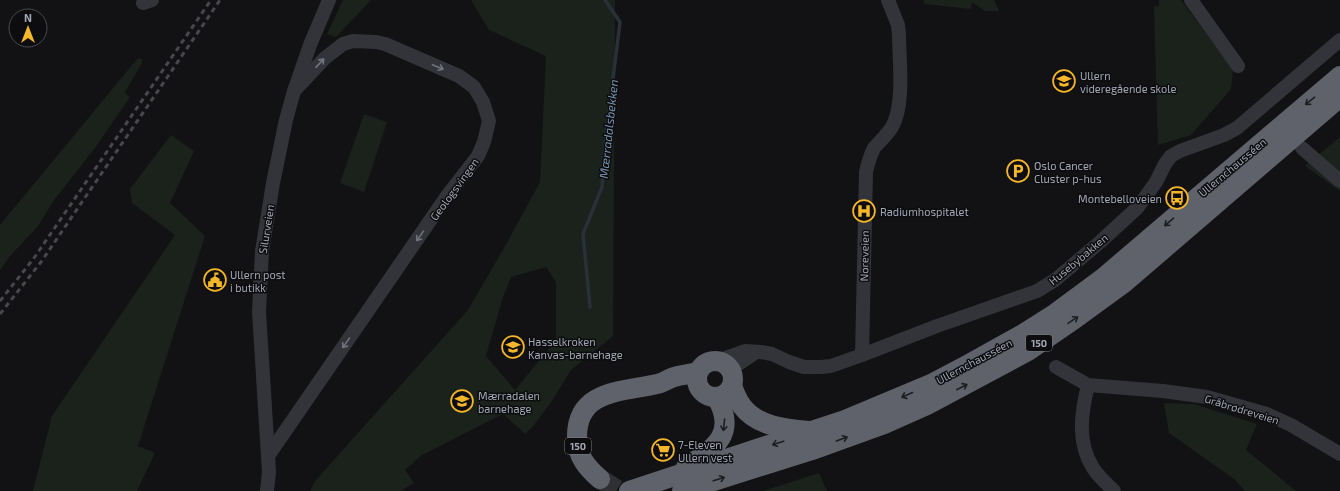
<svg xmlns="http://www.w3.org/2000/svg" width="1340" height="491" font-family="'Exo 2',sans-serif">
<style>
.green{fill:#1a221b;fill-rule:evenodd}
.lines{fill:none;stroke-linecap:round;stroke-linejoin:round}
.stream{stroke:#283038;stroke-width:3.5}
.highway-tunnel{stroke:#2f3034;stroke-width:20;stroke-dasharray:20 10;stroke-linecap:butt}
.minor{stroke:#333439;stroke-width:14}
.highway{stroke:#5f626a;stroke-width:20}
.rail{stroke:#46484e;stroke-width:3;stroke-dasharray:5 4;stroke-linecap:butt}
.oneway{stroke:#71747d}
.oneway2{stroke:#1d1e21}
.labels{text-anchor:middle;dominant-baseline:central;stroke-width:3;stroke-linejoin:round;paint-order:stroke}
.shield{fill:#0d0d0f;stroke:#767a83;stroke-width:1}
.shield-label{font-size:10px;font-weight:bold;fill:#a3a8b5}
.poi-label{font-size:11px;fill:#a3a8b5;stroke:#0d0d0f;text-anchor:start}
.street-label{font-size:11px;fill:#a3a8b5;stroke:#0d0d0f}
.water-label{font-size:12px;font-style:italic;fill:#7995b1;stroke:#0d0d0f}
</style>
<rect width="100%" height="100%" fill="#121214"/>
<g class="green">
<path d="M 343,0 L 371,0 L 336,37 L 327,34 Z"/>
<path d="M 471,0 L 615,0 L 613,336 L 571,370 L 552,401 L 534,425 L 525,434 L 503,414 L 422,455 L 405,470 L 414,483 L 401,491 L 310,491 L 315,481 L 468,310 L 504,248 L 540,182 L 546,56 L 489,30 ZM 546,267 L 556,282 L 556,340 L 515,390 L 486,356 L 502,300 L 511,277 Z"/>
<path d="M 924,0 L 994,0 L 999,11 L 985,11 L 972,2 L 971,9 L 924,4 Z"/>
<path d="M 1159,0 L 1181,0 L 1233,70 L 1231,89 L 1191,135 L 1158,145 L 1154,6 L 1159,6 Z"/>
<path d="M 138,58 L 142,59 L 142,63 L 125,92 L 126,94 L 130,97 L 95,148 L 54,200 L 38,226 L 10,256 L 0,270 L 0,225 Z"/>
<path d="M 364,114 L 387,122 L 364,192 L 340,183 Z"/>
<path d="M 171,135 L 194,151 L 170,203 L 205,236 L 138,446 L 155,453 L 137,491 L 33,491 L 52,416 L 175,235 L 132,203 L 130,189 Z"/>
<path d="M 1340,137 L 1340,191 L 1305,166 Z"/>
<path d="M 1164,403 L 1194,404 L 1257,424 L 1246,450 L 1296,491 L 1245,491 L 1234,479 L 1169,433 Z"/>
<path d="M 819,473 L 827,491 L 763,491 Z"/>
</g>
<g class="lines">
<path class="stream" d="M 590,307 L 583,234 L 602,187 L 606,135 L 620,22 L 605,0"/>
<path class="highway-tunnel" d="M 600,479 L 619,491"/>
<g class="minor">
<path d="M 1191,0 L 1238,66"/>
<path d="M 143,3 L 152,0"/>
<path d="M 1302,148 L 1340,181"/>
<path d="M 862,355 L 866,172 C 868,163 870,156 874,148 C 880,141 887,135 892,127 C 905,104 899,60 899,35 L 898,25 L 888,0"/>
<path d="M 717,361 L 745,351 L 761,352 L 772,354 L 789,362 L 804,367 L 821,367 L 831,366 L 862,355 L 937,326 L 1037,291 L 1055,280 L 1100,242 L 1137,208 L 1146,196 L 1156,182 L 1165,164 L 1171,156 L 1180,151 L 1224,135 L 1237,128 L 1340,40"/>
<path d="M 1056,367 L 1088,385 L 1163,391 L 1207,397 L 1267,414 L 1291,425 L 1340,454"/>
<path d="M 732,372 L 737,365 L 755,353"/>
<path d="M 1088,385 C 1081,413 1077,443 1093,468 C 1098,476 1107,484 1114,491"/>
<path d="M 268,456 L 447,196 L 478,156 L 484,142 L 489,121 L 483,102 L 474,87 L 459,76 L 385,44 L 376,42 L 353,41 L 343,44 L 325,58 L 294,91"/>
<path d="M 267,491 L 269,472 L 259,312 L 262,251 L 273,183 L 286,120 L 294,91 L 310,45 L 329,0"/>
</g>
<g class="highway">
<circle cx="715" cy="379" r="18"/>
<path d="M 732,386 C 735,393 737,400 742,406 C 756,426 786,429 809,431"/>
<path d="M 686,467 C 715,448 737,434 717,398"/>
<path d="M 600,479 C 587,468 577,456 577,438 C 576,389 623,392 657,384 C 663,383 668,379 674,377 C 681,375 690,374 698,372"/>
<path d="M 629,491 L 845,420 L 931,384 L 967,365 L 1023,334 L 1053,315 L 1103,278 L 1340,76"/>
<path d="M 682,491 L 812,450 L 884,424 L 929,404 L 1028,351 L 1076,318 L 1124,283 L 1340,97"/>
</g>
<g class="rail">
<path d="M 0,301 L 34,258 L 211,0"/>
<path d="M 0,314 L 41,262 L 220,0"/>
</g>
</g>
<defs><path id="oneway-shaft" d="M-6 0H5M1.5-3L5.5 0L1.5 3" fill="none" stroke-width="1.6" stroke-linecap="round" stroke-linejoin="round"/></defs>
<g class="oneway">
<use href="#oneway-shaft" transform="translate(320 63) rotate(-47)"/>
<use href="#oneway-shaft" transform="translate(438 67) rotate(23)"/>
<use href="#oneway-shaft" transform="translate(420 236) rotate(125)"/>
<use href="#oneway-shaft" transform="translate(346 343) rotate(125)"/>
</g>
<g class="oneway2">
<use href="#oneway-shaft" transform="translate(1310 101) rotate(140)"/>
<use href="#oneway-shaft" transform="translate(1169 222) rotate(139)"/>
<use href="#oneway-shaft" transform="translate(1073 320) rotate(-34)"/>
<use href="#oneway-shaft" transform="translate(962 387) rotate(-27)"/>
<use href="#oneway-shaft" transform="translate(907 395) rotate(156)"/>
<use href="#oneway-shaft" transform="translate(724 425) rotate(96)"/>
<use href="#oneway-shaft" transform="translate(842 439) rotate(-20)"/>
<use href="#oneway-shaft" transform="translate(778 443) rotate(162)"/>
<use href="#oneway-shaft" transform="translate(719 479) rotate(-17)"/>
</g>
<defs>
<g id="school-ring" transform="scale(1.15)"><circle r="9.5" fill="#0d0d0f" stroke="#f5b729" stroke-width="1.5"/><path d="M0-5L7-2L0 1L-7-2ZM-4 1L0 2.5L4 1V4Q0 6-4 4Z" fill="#f5b729"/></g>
<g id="parking-ring" transform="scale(1.15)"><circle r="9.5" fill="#0d0d0f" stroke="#f5b729" stroke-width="1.5"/><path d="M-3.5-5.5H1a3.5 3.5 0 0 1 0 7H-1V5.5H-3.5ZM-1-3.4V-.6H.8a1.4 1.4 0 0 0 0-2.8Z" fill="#f5b729"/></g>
<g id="bus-ring" transform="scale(1.15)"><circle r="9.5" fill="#0d0d0f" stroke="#f5b729" stroke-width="1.5"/><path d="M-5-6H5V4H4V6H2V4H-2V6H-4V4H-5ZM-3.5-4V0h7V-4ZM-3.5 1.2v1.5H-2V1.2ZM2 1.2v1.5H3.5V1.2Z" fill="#f5b729"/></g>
<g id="hospital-ring" transform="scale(1.15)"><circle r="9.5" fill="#0d0d0f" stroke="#f5b729" stroke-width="1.5"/><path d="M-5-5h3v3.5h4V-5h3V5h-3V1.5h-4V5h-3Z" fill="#f5b729"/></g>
<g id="civic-ring" transform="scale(1.15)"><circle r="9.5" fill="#0d0d0f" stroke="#f5b729" stroke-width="1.5"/><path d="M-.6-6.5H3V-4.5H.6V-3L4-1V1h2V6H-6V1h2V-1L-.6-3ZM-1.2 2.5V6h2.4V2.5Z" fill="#f5b729"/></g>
<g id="supermarket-ring" transform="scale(1.15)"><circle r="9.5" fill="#0d0d0f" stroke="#f5b729" stroke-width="1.5"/><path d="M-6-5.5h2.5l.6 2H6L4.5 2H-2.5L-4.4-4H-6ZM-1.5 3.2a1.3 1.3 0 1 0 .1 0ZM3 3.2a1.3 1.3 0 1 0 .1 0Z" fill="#f5b729"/></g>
</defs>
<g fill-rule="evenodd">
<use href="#school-ring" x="1064" y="81"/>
<use href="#parking-ring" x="1018" y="171"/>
<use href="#bus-ring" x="1177" y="198"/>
<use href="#hospital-ring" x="864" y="211"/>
<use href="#civic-ring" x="215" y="280"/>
<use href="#school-ring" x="513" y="347"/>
<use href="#school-ring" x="462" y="401"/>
<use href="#supermarket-ring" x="663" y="450"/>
</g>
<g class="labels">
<g class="shield">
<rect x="1026" y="335" width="26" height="16" rx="3"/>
<rect x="565" y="438" width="26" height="16" rx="3"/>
</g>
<g class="shield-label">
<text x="1039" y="343">150</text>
<text x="578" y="446">150</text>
</g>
<g class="poi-label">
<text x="1080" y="75">Ullern<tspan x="1080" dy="13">videregående skole</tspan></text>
<text x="1034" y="165">Oslo Cancer<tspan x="1034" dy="13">Cluster p-hus</tspan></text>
<text x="1162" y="198" text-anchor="end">Montebelloveien</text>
<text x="880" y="211">Radiumhospitalet</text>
<text x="230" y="274">Ullern post<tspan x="230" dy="13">i butikk</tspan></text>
<text x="528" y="341">Hasselkroken<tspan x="528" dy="13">Kanvas-barnehage</tspan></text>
<text x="478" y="395">Mærradalen<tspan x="478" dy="13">barnehage</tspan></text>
<text x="678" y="444">7-Eleven<tspan x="678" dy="13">Ullern vest</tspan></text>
</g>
<g class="street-label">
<text transform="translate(1232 167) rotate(-40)">Ullernchausséen</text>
<text transform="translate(454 189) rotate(-54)">Geologsvingen</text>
<text transform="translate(266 229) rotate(-81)">Silurveien</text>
<text transform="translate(864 256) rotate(-89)">Noreveien</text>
<text transform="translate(1078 259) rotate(-40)">Husebybakken</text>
<text transform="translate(974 361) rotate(-28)">Ullernchausséen</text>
<text transform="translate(1242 409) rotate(17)">Gråbrødreveien</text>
</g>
<g class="water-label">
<text transform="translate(608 129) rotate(-84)">Mærradalsbekken</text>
</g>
</g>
<g transform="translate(28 28)"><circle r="19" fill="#0d0d0f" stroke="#494b51"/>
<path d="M0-3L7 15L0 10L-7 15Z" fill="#f5b729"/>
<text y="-6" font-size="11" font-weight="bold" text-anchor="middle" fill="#a3a8b5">N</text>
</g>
</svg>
